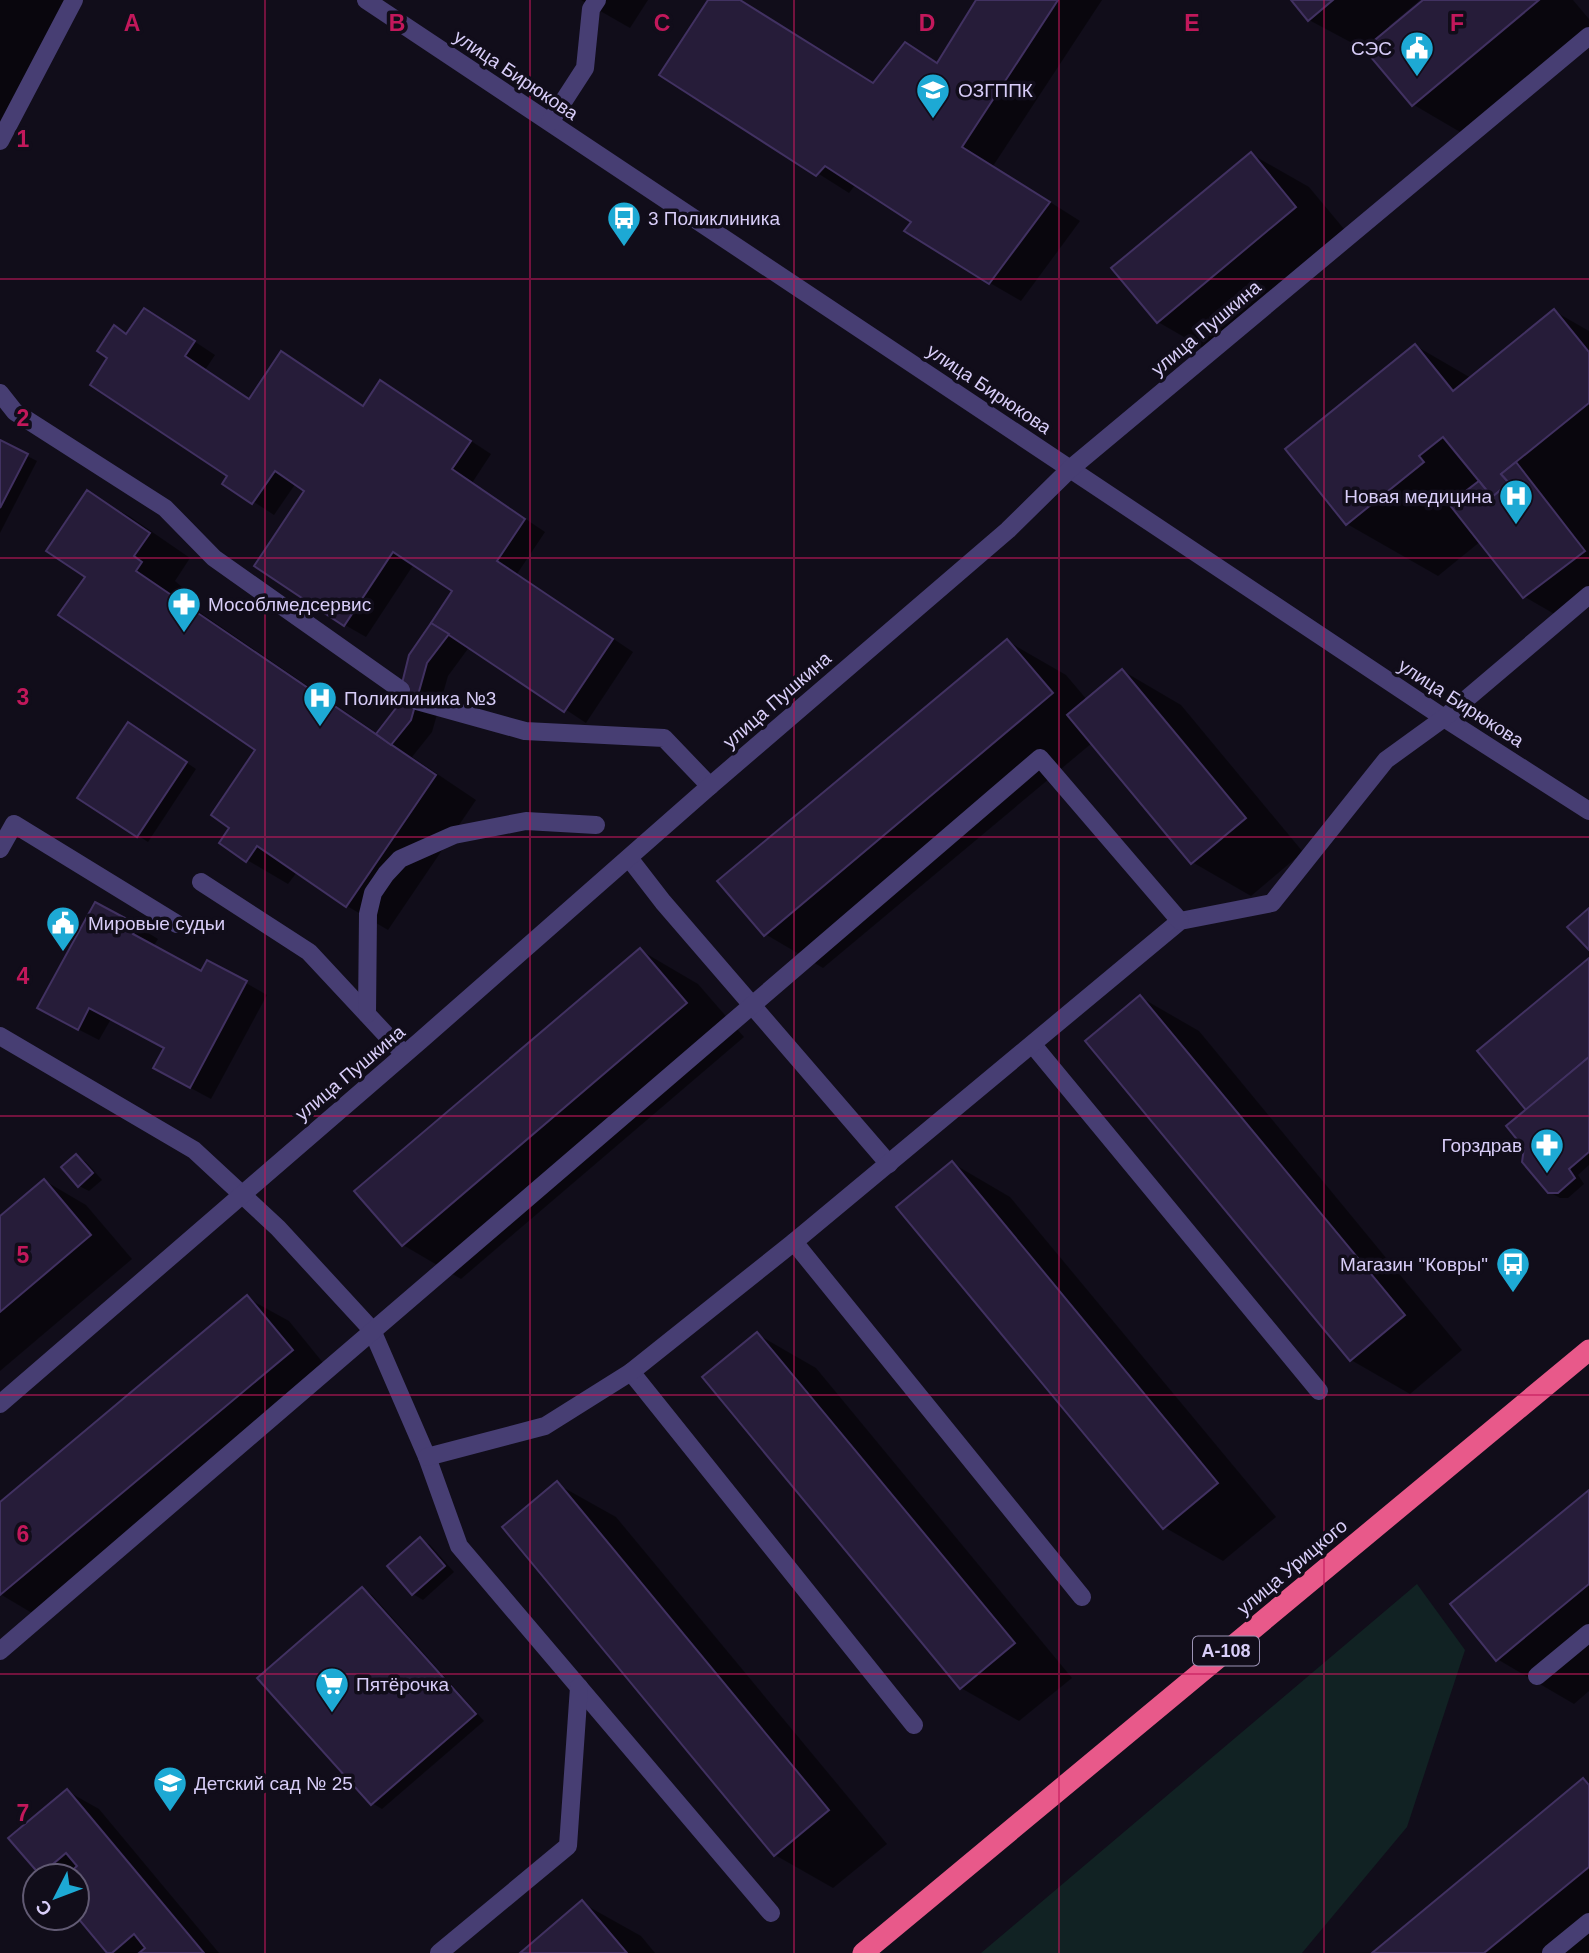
<svg xmlns="http://www.w3.org/2000/svg" width="1589" height="1953" font-family="Arial,sans-serif">
<style>
.green{fill:#112223}
.shadow{fill:#0007}
.building{fill:#261c39;stroke:#413161;stroke-width:2}
.lines{fill:none;stroke-linecap:round;stroke-linejoin:round}
.minor{stroke:#473e73;stroke-width:18}
.highway{stroke:#e8598a;stroke-width:21}
.grid{fill:none;stroke:#c2185b;stroke-width:2;stroke-opacity:0.55}
.labels{text-anchor:middle;dominant-baseline:central;stroke-width:7;stroke-linejoin:round;paint-order:stroke}
.shield{fill:#110d1a;stroke:#9c93b5;stroke-width:2}
.shield-label{font-size:18px;font-weight:bold;fill:#d8cdf8}
.poi-label{font-size:19px;fill:#d8cdf8;stroke:#110d1a;text-anchor:start}
.street-label{font-size:19px;fill:#d8cdf8;stroke:#110d1a}
.grid-label{font-size:23px;text-anchor:middle;font-weight:bold;fill:#c2185b;stroke:#110d1a;stroke-width:7;stroke-linejoin:round;paint-order:stroke}
</style>
<rect width="100%" height="100%" fill="#110d1a"/>
<path class="green" d="M 1417,1584 L 1465,1650 L 1407,1827 L 1302,1953 L 981,1953 Z"/>
<g class="shadow">
<path d="M 0,0 L 77,0 L 0,146 Z"/>
<path d="M 581,0 L 648,0 L 630,28 Z"/>
<path d="M 710,0 L 739,0 L 875,84 L 905,44 L 939,63 L 978,0 L 1102,0 L 993,166 L 1080,221 L 1021,301 L 990,283 L 913,222 L 856,184 L 849,193 L 662,75 Z"/>
<path d="M 1293,0 L 1420,0 L 1389,26 L 1391,29 L 1426,0 L 1573,0 L 1589,19 L 1589,41 L 1472,139 L 1414,105 L 1369,52 L 1309,20 Z"/>
<path d="M 1251,154 L 1309,187 L 1354,241 L 1217,356 L 1158,322 L 1113,269 Z"/>
<path d="M 1554,311 L 1589,331 L 1589,590 L 1556,615 L 1525,597 L 1481,541 L 1438,576 L 1347,524 L 1416,346 L 1471,378 Z"/>
<path d="M 165,322 L 215,355 L 205,370 L 251,400 L 364,407 L 381,382 L 491,454 L 472,483 L 545,532 L 517,574 L 633,652 L 586,723 L 470,646 L 448,676 L 432,732 L 412,757 L 476,800 L 388,930 L 347,906 L 297,872 L 288,884 L 247,860 L 258,750 L 87,576 L 87,493 L 129,516 L 190,558 L 175,581 L 182,587 L 176,596 L 378,734 L 397,708 L 454,591 L 414,564 L 366,637 L 345,625 L 307,490 L 296,483 L 274,515 L 225,483 L 229,476 L 128,335 Z"/>
<path d="M 0,442 L 37,461 L 0,533 Z"/>
<path d="M 1007,641 L 1066,675 L 1088,701 L 1123,671 L 1181,705 L 1303,852 L 1251,896 L 1192,862 L 1092,743 L 823,968 L 765,934 Z"/>
<path d="M 138,730 L 196,769 L 148,842 L 80,798 Z"/>
<path d="M 137,926 L 158,939 L 153,947 L 202,973 L 246,983 L 267,995 L 211,1099 L 176,1080 L 166,1048 L 111,1019 L 99,1040 L 60,1020 Z"/>
<path d="M 640,950 L 698,984 L 744,1037 L 461,1279 L 403,1245 Z"/>
<path d="M 1589,960 L 1589,1165 L 1578,1175 L 1584,1184 L 1568,1198 L 1560,1198 L 1549,1192 L 1529,1110 Z"/>
<path d="M 1140,997 L 1199,1031 L 1462,1350 L 1410,1394 L 1351,1360 Z"/>
<path d="M 76,1156 L 86,1162 L 102,1180 L 89,1191 L 79,1186 Z"/>
<path d="M 952,1163 L 1010,1197 L 1276,1517 L 1223,1561 L 1164,1527 Z"/>
<path d="M 45,1181 L 86,1205 L 132,1259 L 0,1371 L 0,1219 Z"/>
<path d="M 247,1298 L 289,1321 L 333,1375 L 42,1619 L 0,1594 L 0,1504 Z"/>
<path d="M 757,1334 L 816,1368 L 1072,1678 L 1019,1721 L 961,1688 Z"/>
<path d="M 557,1484 L 616,1517 L 887,1844 L 833,1888 L 775,1855 Z"/>
<path d="M 1589,1492 L 1589,1691 L 1574,1704 L 1497,1659 Z"/>
<path d="M 420,1540 L 430,1545 L 454,1572 L 423,1600 L 413,1594 Z"/>
<path d="M 362,1589 L 372,1595 L 484,1721 L 382,1809 L 372,1803 Z"/>
<path d="M 1583,1780 L 1589,1783 L 1589,1953 L 1375,1953 Z"/>
<path d="M 67,1791 L 99,1809 L 219,1953 L 110,1953 L 77,1914 L 77,1876 L 45,1876 L 41,1874 Z"/>
<path d="M 582,1903 L 641,1936 L 655,1953 L 523,1953 Z"/>
</g>
<g class="building">
<path d="M 708,0 L 740,0 L 873,83 L 905,42 L 937,63 L 976,0 L 1058,0 L 962,147 L 1050,202 L 989,284 L 904,231 L 911,222 L 825,166 L 816,176 L 659,75 Z"/>
<path d="M 1291,0 L 1333,0 L 1308,21 Z"/>
<path d="M 1423,0 L 1539,0 L 1412,106 L 1364,49 Z"/>
<path d="M 1251,152 L 1296,207 L 1157,323 L 1111,268 Z"/>
<path d="M 144,308 L 195,341 L 185,356 L 249,399 L 281,351 L 363,406 L 380,380 L 471,441 L 452,469 L 525,519 L 497,561 L 613,639 L 564,712 L 431,623 L 452,591 L 393,552 L 344,626 L 254,566 L 304,491 L 275,471 L 252,504 L 222,484 L 227,476 L 90,385 L 107,358 L 97,351 L 114,325 L 126,334 Z"/>
<path d="M 1554,309 L 1589,352 L 1589,403 L 1501,474 L 1509,483 L 1492,497 L 1443,437 L 1419,456 L 1424,462 L 1346,525 L 1285,449 L 1415,344 L 1453,391 Z"/>
<path d="M 0,440 L 28,454 L 0,508 Z"/>
<path d="M 1516,462 L 1585,551 L 1523,598 L 1449,504 L 1479,481 L 1492,497 L 1509,483 L 1501,474 Z"/>
<path d="M 87,490 L 150,533 L 134,556 L 142,562 L 136,571 L 436,775 L 346,907 L 257,846 L 246,862 L 219,843 L 229,828 L 211,815 L 255,750 L 58,615 L 85,577 L 46,551 Z"/>
<path d="M 431,623 L 449,634 L 427,663 L 411,720 L 391,745 L 376,734 L 396,708 L 409,655 Z"/>
<path d="M 1007,639 L 1053,693 L 764,936 L 717,881 Z"/>
<path d="M 1122,669 L 1246,818 L 1191,864 L 1067,715 Z"/>
<path d="M 128,722 L 187,762 L 137,837 L 77,798 Z"/>
<path d="M 95,902 L 138,925 L 133,934 L 201,971 L 207,960 L 247,981 L 190,1088 L 153,1068 L 164,1048 L 89,1008 L 78,1030 L 37,1008 Z"/>
<path d="M 1589,908 L 1589,950 L 1567,927 Z"/>
<path d="M 640,948 L 687,1003 L 402,1246 L 354,1191 Z"/>
<path d="M 1589,958 L 1589,1057 L 1526,1110 L 1477,1051 Z"/>
<path d="M 1140,995 L 1405,1315 L 1350,1361 L 1085,1041 Z"/>
<path d="M 1589,1057 L 1589,1152 L 1569,1169 L 1575,1178 L 1558,1193 L 1548,1193 L 1522,1162 L 1524,1148 L 1506,1126 Z"/>
<path d="M 76,1154 L 93,1173 L 78,1187 L 61,1167 Z"/>
<path d="M 952,1161 L 1218,1483 L 1163,1529 L 896,1207 Z"/>
<path d="M 44,1179 L 91,1235 L 0,1312 L 0,1216 Z"/>
<path d="M 247,1295 L 293,1350 L 0,1595 L 0,1502 Z"/>
<path d="M 757,1332 L 1015,1643 L 960,1689 L 702,1377 Z"/>
<path d="M 557,1481 L 829,1810 L 774,1856 L 502,1527 Z"/>
<path d="M 1589,1490 L 1589,1584 L 1496,1661 L 1450,1604 Z"/>
<path d="M 420,1537 L 445,1566 L 412,1595 L 387,1566 Z"/>
<path d="M 362,1587 L 476,1714 L 371,1805 L 257,1678 Z"/>
<path d="M 1583,1778 L 1589,1785 L 1589,1867 L 1484,1953 L 1372,1953 Z"/>
<path d="M 67,1789 L 204,1953 L 139,1953 L 145,1948 L 134,1934 L 112,1953 L 107,1953 L 77,1917 L 77,1876 L 66,1876 L 77,1866 L 66,1853 L 40,1875 L 8,1838 Z"/>
<path d="M 582,1900 L 627,1953 L 520,1953 Z"/>
</g>
<g class="lines">
<g class="minor">
<path d="M 366,0 L 1444,718 L 1589,811"/>
<path d="M 550,122 L 585,68 L 591,9 L 597,0"/>
<path d="M 0,141 L 74,0"/>
<path d="M 0,393 L 15,412 L 165,508 L 214,558 L 401,690"/>
<path d="M 417,701 L 525,731 L 664,738 L 710,786"/>
<path d="M 0,849 L 14,824 L 177,924"/>
<path d="M 629,858 L 663,902 L 889,1164"/>
<path d="M 201,882 L 309,952 L 404,1054"/>
<path d="M 367,1014 L 368,914 L 373,893 L 386,874 L 400,859 L 454,835 L 526,821 L 596,825"/>
<path d="M 0,1036 L 194,1150 L 278,1228 L 372,1330 L 427,1457 L 459,1546 L 771,1913"/>
<path d="M 1033,1045 L 1319,1391"/>
<path d="M 794,1242 L 1082,1597"/>
<path d="M 631,1372 L 914,1725"/>
<path d="M 0,1404 L 420,1041 L 710,786 L 1008,530 L 1070,469 L 1589,36"/>
<path d="M 427,1457 L 545,1426 L 631,1372 L 794,1242 L 1180,921 L 1272,903 L 1386,760 L 1444,718 L 1589,595"/>
<path d="M 0,1651 L 1040,758 L 1180,921"/>
<path d="M 1537,1676 L 1589,1633"/>
<path d="M 439,1953 L 568,1846 L 579,1687"/>
<path d="M 1551,1953 L 1589,1922"/>
</g>
<path class="highway" d="M 863,1953 L 1589,1350"/>
</g>
<path class="grid" d="M 265,0 L 265,1953M 530,0 L 530,1953M 794,0 L 794,1953M 1059,0 L 1059,1953M 1324,0 L 1324,1953M 0,279 L 1589,279M 0,558 L 1589,558M 0,837 L 1589,837M 0,1116 L 1589,1116M 0,1395 L 1589,1395M 0,1674 L 1589,1674"/>
<defs>
<g id="civic-pin" transform="scale(1.75)"><path d="M0 17L-7.5 6A9.5 9.5 0 1 1 7.5 6Z" fill="#1da9d4" stroke="#110d1a"/><path d="M-.6-6.5H3V-4.5H.6V-3L4-1V1h2V6H-6V1h2V-1L-.6-3ZM-1.2 2.5V6h2.4V2.5Z" fill="#fff"/></g>
<g id="university-pin" transform="scale(1.75)"><path d="M0 17L-7.5 6A9.5 9.5 0 1 1 7.5 6Z" fill="#1da9d4" stroke="#110d1a"/><path d="M0-5L7-2L0 1L-7-2ZM-4 1L0 2.5L4 1V4Q0 6-4 4Z" fill="#fff"/></g>
<g id="bus-pin" transform="scale(1.75)"><path d="M0 17L-7.5 6A9.5 9.5 0 1 1 7.5 6Z" fill="#1da9d4" stroke="#110d1a"/><path d="M-5-6H5V4H4V6H2V4H-2V6H-4V4H-5ZM-3.5-4V0h7V-4ZM-3.5 1.2v1.5H-2V1.2ZM2 1.2v1.5H3.5V1.2Z" fill="#fff"/></g>
<g id="hospital-pin" transform="scale(1.75)"><path d="M0 17L-7.5 6A9.5 9.5 0 1 1 7.5 6Z" fill="#1da9d4" stroke="#110d1a"/><path d="M-5-5h3v3.5h4V-5h3V5h-3V1.5h-4V5h-3Z" fill="#fff"/></g>
<g id="pharmacy-pin" transform="scale(1.75)"><path d="M0 17L-7.5 6A9.5 9.5 0 1 1 7.5 6Z" fill="#1da9d4" stroke="#110d1a"/><path d="M-2-6h4v4h4v4h-4v4h-4v-4h-4v-4h4Z" fill="#fff"/></g>
<g id="supermarket-pin" transform="scale(1.75)"><path d="M0 17L-7.5 6A9.5 9.5 0 1 1 7.5 6Z" fill="#1da9d4" stroke="#110d1a"/><path d="M-6-5.5h2.5l.6 2H6L4.5 2H-2.5L-4.4-4H-6ZM-1.5 3.2a1.3 1.3 0 1 0 .1 0ZM3 3.2a1.3 1.3 0 1 0 .1 0Z" fill="#fff"/></g>
<g id="school-pin" transform="scale(1.75)"><path d="M0 17L-7.5 6A9.5 9.5 0 1 1 7.5 6Z" fill="#1da9d4" stroke="#110d1a"/><path d="M0-5L7-2L0 1L-7-2ZM-4 1L0 2.5L4 1V4Q0 6-4 4Z" fill="#fff"/></g>
</defs>
<g fill-rule="evenodd">
<use href="#civic-pin" x="1417" y="48"/>
<use href="#university-pin" x="933" y="90"/>
<use href="#bus-pin" x="624" y="218"/>
<use href="#hospital-pin" x="1516" y="496"/>
<use href="#pharmacy-pin" x="184" y="604"/>
<use href="#hospital-pin" x="320" y="698"/>
<use href="#civic-pin" x="63" y="923"/>
<use href="#pharmacy-pin" x="1547" y="1145"/>
<use href="#bus-pin" x="1513" y="1264"/>
<use href="#supermarket-pin" x="332" y="1684"/>
<use href="#school-pin" x="170" y="1783"/>
</g>
<g class="labels">
<rect class="shield" x="1193" y="1636.5" width="66" height="29" rx="5"/>
<g class="shield-label">
<text x="1226" y="1651">А-108</text>
</g>
<g class="poi-label">
<text x="1392" y="48" text-anchor="end">СЭС</text>
<text x="958" y="90">ОЗГППК</text>
<text x="648" y="218">3 Поликлиника</text>
<text x="1492" y="496" text-anchor="end">Новая медицина</text>
<text x="208" y="604">Мособлмедсервис</text>
<text x="344" y="698">Поликлиника №3</text>
<text x="88" y="923">Мировые судьи</text>
<text x="1522" y="1145" text-anchor="end">Горздрав</text>
<text x="1488" y="1264" text-anchor="end">Магазин "Ковры"</text>
<text x="356" y="1684">Пятёрочка</text>
<text x="194" y="1783">Детский сад № 25</text>
</g>
<g class="street-label">
<text transform="translate(516 75) rotate(34)">улица Бирюкова</text>
<text transform="translate(1206 328) rotate(-40)">улица Пушкина</text>
<text transform="translate(989 389) rotate(34)">улица Бирюкова</text>
<text transform="translate(777 700) rotate(-41)">улица Пушкина</text>
<text transform="translate(1461 703) rotate(33)">улица Бирюкова</text>
<text transform="translate(350 1073) rotate(-40)">улица Пушкина</text>
<text transform="translate(1292 1567) rotate(-40)">улица Урицкого</text>
</g>
</g>
<g class="grid-label">
<text x="132" y="31">A</text>
<text x="397" y="31">B</text>
<text x="662" y="31">C</text>
<text x="927" y="31">D</text>
<text x="1192" y="31">E</text>
<text x="1457" y="31">F</text>
<text x="23" y="147">1</text>
<text x="23" y="426">2</text>
<text x="23" y="705">3</text>
<text x="23" y="984">4</text>
<text x="23" y="1263">5</text>
<text x="23" y="1542">6</text>
<text x="23" y="1821">7</text>
</g>
<g transform="translate(56 1897) rotate(228)"><circle r="33" fill="#110d1a" stroke="#615a73" stroke-width="2"/>
<path d="M0-5L12 26L0 18L-12 26Z" fill="#1da9d4"/>
<text y="-10" font-size="19" font-weight="bold" text-anchor="middle" fill="#d8cdf8">С</text>
</g>
</svg>
